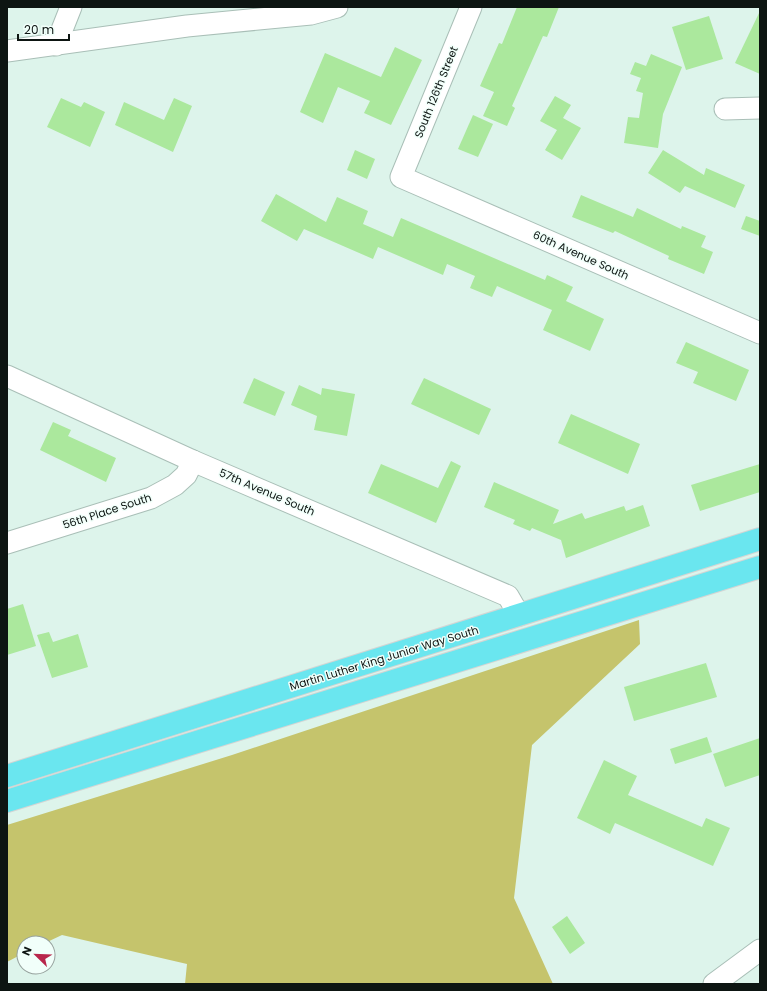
<svg xmlns="http://www.w3.org/2000/svg" width="767" height="991" font-family="Poppins,sans-serif">
<style>
.green{fill:#c5c46c}
.building{fill:#abe89d}
.lines{fill:none;stroke-linecap:round;stroke-linejoin:round}
.minor-casing{stroke:#a9bfb7;stroke-width:23}
.major-casing{stroke:#d3d5d4;stroke-width:24}
.minor{stroke:#fff;stroke-width:21}
.major{stroke:#6ae6ef;stroke-width:22}
.labels{text-anchor:middle;dominant-baseline:central;stroke-width:3;stroke-linejoin:round;paint-order:stroke}
.street-label{font-size:11px;fill:#0d1512;stroke:#f1fffa}
</style>
<rect width="100%" height="100%" fill="#ddf4eb"/>
<path class="green" d="M 639,620 L 640,644 L 532,745 L 514,898 L 553,984 L 185,984 L 187,964 L 62,935 L 45,943 L 24,943 L 24,953 L 7,962 L 7,825 L 232,755 Z"/>
<g class="building">
<path d="M 517,7 L 559,7 L 547,37 L 543,36 L 512,106 L 515,108 L 507,126 L 483,116 L 494,92 L 480,86 L 499,43 L 502,44 Z"/>
<path d="M 760,11 L 760,74 L 735,63 Z"/>
<path d="M 709,16 L 723,59 L 686,70 L 672,27 Z"/>
<path d="M 395,47 L 422,60 L 391,125 L 364,113 L 370,101 L 338,87 L 323,123 L 300,112 L 325,53 L 381,77 Z"/>
<path d="M 651,54 L 682,67 L 663,114 L 658,148 L 624,143 L 628,117 L 639,118 L 643,93 L 636,91 L 641,78 L 630,74 L 635,62 L 646,66 Z"/>
<path d="M 555,96 L 571,105 L 563,118 L 581,128 L 562,160 L 545,150 L 557,130 L 540,121 Z"/>
<path d="M 61,98 L 81,107 L 84,102 L 105,112 L 90,147 L 47,127 Z"/>
<path d="M 174,98 L 192,106 L 173,152 L 115,125 L 124,102 L 164,120 Z"/>
<path d="M 473,115 L 493,124 L 478,157 L 458,149 Z"/>
<path d="M 355,150 L 375,159 L 367,179 L 347,170 Z"/>
<path d="M 663,150 L 704,175 L 706,168 L 745,185 L 735,208 L 685,186 L 680,193 L 648,173 Z"/>
<path d="M 276,194 L 326,222 L 337,197 L 368,211 L 363,224 L 393,237 L 401,218 L 545,280 L 547,275 L 573,287 L 566,301 L 604,319 L 590,351 L 543,330 L 552,310 L 497,286 L 492,297 L 470,288 L 475,276 L 447,264 L 443,275 L 378,247 L 373,259 L 304,229 L 297,241 L 261,221 Z"/>
<path d="M 581,195 L 633,217 L 637,208 L 681,229 L 682,226 L 706,236 L 701,247 L 713,252 L 704,274 L 668,259 L 669,256 L 615,231 L 613,233 L 572,217 Z"/>
<path d="M 746,216 L 760,221 L 760,236 L 741,229 Z"/>
<path d="M 686,342 L 749,370 L 736,401 L 693,383 L 698,372 L 676,363 Z"/>
<path d="M 254,378 L 285,392 L 275,416 L 243,403 Z"/>
<path d="M 424,378 L 491,409 L 479,435 L 411,404 Z"/>
<path d="M 299,385 L 321,395 L 322,388 L 355,394 L 347,436 L 314,430 L 317,416 L 291,405 Z"/>
<path d="M 571,414 L 640,444 L 628,474 L 558,443 Z"/>
<path d="M 53,422 L 71,430 L 68,436 L 116,458 L 106,482 L 40,450 Z"/>
<path d="M 451,461 L 461,466 L 436,523 L 368,493 L 381,464 L 438,488 Z"/>
<path d="M 760,464 L 760,492 L 700,511 L 691,485 Z"/>
<path d="M 494,482 L 559,510 L 553,524 L 582,513 L 585,519 L 624,506 L 626,511 L 643,505 L 650,526 L 566,558 L 561,540 L 532,528 L 530,531 L 513,524 L 515,520 L 484,507 Z"/>
<path d="M 23,604 L 36,646 L 7,655 L 7,609 Z"/>
<path d="M 49,632 L 53,642 L 78,634 L 88,667 L 52,678 L 37,635 Z"/>
<path d="M 706,663 L 717,697 L 634,721 L 624,687 Z"/>
<path d="M 707,737 L 712,752 L 675,764 L 670,749 Z"/>
<path d="M 760,738 L 760,775 L 725,787 L 713,754 Z"/>
<path d="M 604,760 L 637,776 L 628,795 L 702,827 L 706,818 L 730,828 L 713,866 L 615,823 L 610,834 L 577,818 Z"/>
<path d="M 567,916 L 585,943 L 570,954 L 552,927 Z"/>
</g>
<g class="lines">
<g class="minor-casing">
<g id="minor">
<path d="M 471,7 L 401,177 L 760,333"/>
<path d="M 56,45 L 71,7"/>
<path d="M 7,51 L 187,26 L 311,14 L 337,7"/>
<path d="M 725,109 L 760,108"/>
<path d="M 7,376 L 193,461 L 508,596 L 519,615"/>
<path d="M 7,543 L 151,498 L 175,485 L 186,475 L 193,461"/>
<path d="M 714,984 L 760,950"/>
</g>
</g>
<g class="major-casing">
<g id="major">
<path d="M 7,776 L 760,539"/>
<path d="M 7,801 L 760,567"/>
</g>
</g>
<use href="#minor" class="minor"/>
<use href="#major" class="major"/>
</g>
<g class="labels">
<g class="street-label">
<text transform="translate(436 92) rotate(-68)">South 126th Street</text>
<text transform="translate(581 255) rotate(24)">60th Avenue South</text>
<text transform="translate(267 492) rotate(23)">57th Avenue South</text>
<text transform="translate(107 511) rotate(-18)">56th Place South</text>
<text transform="translate(384 658) rotate(-17)">Martin Luther King Junior Way South</text>
</g>
</g>
<rect width="767" height="991" fill="none" stroke="#0d1512" stroke-width="16"/>
<g transform="translate(36 955) rotate(293)"><circle r="19" fill="#f1fffa" stroke="#96a19d"/>
<path d="M0-3L7 15L0 10L-7 15Z" fill="#b8274c"/>
<text y="-6" font-size="11" font-weight="bold" text-anchor="middle" fill="#0d1512">N</text>
</g>
<path d="M18 34v6h51v-6" fill="none" stroke="#0d1512" stroke-width="2"/>
<text x="24" y="34" font-size="12" fill="#0d1512" stroke="#f1fffa" stroke-width="3" paint-order="stroke">20 m</text>
</svg>
